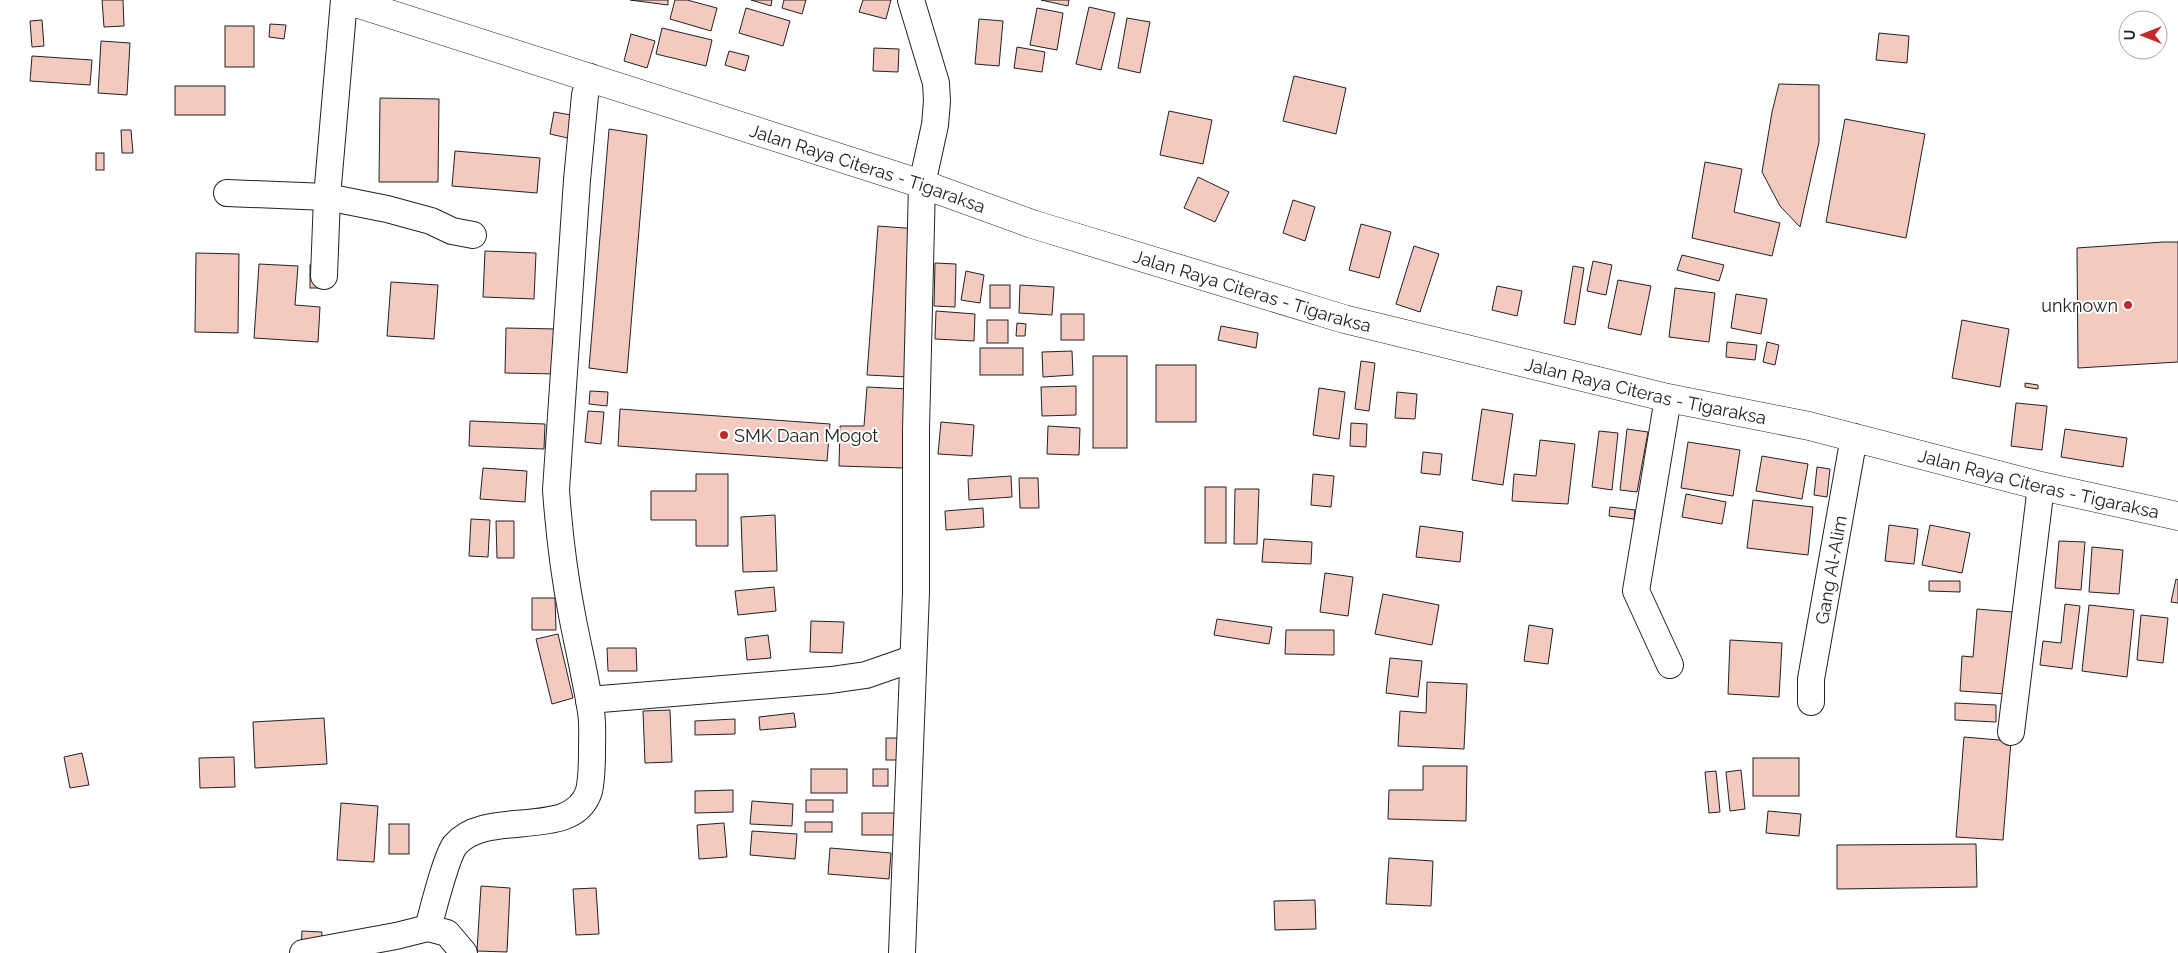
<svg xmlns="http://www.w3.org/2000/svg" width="2178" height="953" font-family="Raleway,sans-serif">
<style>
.building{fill:#f3c9c0;stroke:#222}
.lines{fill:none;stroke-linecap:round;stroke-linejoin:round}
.minor-casing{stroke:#222;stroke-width:28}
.primary-casing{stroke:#222;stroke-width:29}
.minor{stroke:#fff;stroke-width:26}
.primary{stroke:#fff;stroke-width:28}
.poi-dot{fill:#c62828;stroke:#fff;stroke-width:2}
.labels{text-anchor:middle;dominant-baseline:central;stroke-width:4;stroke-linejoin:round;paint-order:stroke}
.street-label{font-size:18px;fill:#222;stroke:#fff}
.poi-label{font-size:18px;fill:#222;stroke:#fff;text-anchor:end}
</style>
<rect width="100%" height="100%" fill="#fff"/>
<g class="building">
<path d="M 102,0 L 123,0 L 124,26 L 104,27 Z"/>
<path d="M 630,0 L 668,0 L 668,5 Z"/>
<path d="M 675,0 L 687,0 L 717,8 L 711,31 L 670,19 Z"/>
<path d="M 751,0 L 772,0 L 771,6 Z"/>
<path d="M 784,0 L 806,0 L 802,14 L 782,8 Z"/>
<path d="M 863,0 L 891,0 L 886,19 L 859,12 Z"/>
<path d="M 1041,0 L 1069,0 L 1068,6 Z"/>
<path d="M 1089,7 L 1115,13 L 1101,70 L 1076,64 Z"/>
<path d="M 746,8 L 790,21 L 783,46 L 739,33 Z"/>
<path d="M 1037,8 L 1063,13 L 1057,50 L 1030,45 Z"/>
<path d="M 1127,18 L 1150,22 L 1140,73 L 1118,68 Z"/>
<path d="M 979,19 L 1003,21 L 999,66 L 975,64 Z"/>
<path d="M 42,20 L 44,46 L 32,47 L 30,21 Z"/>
<path d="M 270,24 L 286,25 L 284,39 L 269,37 Z"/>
<rect x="225" y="26" width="29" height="41"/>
<path d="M 662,28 L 712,40 L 706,66 L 656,54 Z"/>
<path d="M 1879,33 L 1909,36 L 1907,63 L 1876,60 Z"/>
<path d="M 631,34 L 655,41 L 647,68 L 624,61 Z"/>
<path d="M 101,41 L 130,43 L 127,95 L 98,93 Z"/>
<path d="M 1017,47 L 1045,52 L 1042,72 L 1014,68 Z"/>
<path d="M 874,48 L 899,49 L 898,72 L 873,71 Z"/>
<path d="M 729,51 L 749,56 L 745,71 L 725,65 Z"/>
<path d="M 32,56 L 92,60 L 90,85 L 30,81 Z"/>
<path d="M 1294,76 L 1346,88 L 1336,134 L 1283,121 Z"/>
<path d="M 1779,84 L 1819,85 L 1819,142 L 1800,227 L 1780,206 L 1762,172 L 1772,112 Z"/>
<rect x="175" y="86" width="50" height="29"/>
<path d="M 380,98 L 439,99 L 438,182 L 379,182 Z"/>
<path d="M 1169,111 L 1212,120 L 1203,164 L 1160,155 Z"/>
<path d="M 554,112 L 577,116 L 572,139 L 550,134 Z"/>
<path d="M 1845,119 L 1925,134 L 1906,238 L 1826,222 Z"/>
<path d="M 609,129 L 647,135 L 627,373 L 589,368 Z"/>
<path d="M 121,130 L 131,130 L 133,153 L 122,153 Z"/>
<path d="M 455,151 L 540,158 L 537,193 L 452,186 Z"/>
<rect x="96" y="153" width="8" height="17"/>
<path d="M 1705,162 L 1742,169 L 1734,212 L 1780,223 L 1772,256 L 1692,238 Z"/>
<path d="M 1198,177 L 1229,192 L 1215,222 L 1184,208 Z"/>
<path d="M 1293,200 L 1315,207 L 1305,241 L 1283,233 Z"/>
<path d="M 1361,224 L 1391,232 L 1379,278 L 1349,270 Z"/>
<path d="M 878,226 L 919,229 L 908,377 L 867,375 Z"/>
<path d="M 2163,242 L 2178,242 L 2178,362 L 2078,368 L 2077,248 Z"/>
<path d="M 1414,246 L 1439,254 L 1420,312 L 1396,304 Z"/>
<path d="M 485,251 L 536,253 L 534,299 L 483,297 Z"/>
<path d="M 196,253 L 239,254 L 238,333 L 195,332 Z"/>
<path d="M 1682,255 L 1724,265 L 1719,281 L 1677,270 Z"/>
<path d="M 1593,261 L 1612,265 L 1606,295 L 1587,291 Z"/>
<path d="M 935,263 L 956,264 L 955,307 L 934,306 Z"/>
<path d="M 259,264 L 298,266 L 295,305 L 320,307 L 318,342 L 254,338 Z"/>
<rect x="310" y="265" width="12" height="23"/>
<path d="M 1573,266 L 1584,268 L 1575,325 L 1564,323 Z"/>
<path d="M 966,271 L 984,275 L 980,303 L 961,300 Z"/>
<path d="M 1618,280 L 1651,286 L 1641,335 L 1608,328 Z"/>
<path d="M 391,282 L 438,285 L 434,339 L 387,336 Z"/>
<rect x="990" y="285" width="20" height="23"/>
<path d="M 1020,285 L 1054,287 L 1052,315 L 1019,313 Z"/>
<path d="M 1497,286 L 1522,291 L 1517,316 L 1492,310 Z"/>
<path d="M 1675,288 L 1715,293 L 1709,342 L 1669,337 Z"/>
<path d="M 1736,294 L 1767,299 L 1761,334 L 1731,328 Z"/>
<path d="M 936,311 L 975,314 L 974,341 L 935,339 Z"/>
<rect x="1061" y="314" width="23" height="26"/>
<rect x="987" y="320" width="21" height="23"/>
<path d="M 1962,320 L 2009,329 L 2000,387 L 1952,378 Z"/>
<path d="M 1017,323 L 1026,324 L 1025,336 L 1016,336 Z"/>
<path d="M 1221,326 L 1258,333 L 1256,348 L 1218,340 Z"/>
<path d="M 506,328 L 558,329 L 557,374 L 505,373 Z"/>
<path d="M 1727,342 L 1757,345 L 1755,360 L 1726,357 Z"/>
<path d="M 1767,342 L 1779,345 L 1775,365 L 1763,362 Z"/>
<rect x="980" y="348" width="43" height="27"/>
<path d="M 1072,351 L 1073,375 L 1043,377 L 1042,352 Z"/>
<rect x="1093" y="356" width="34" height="92"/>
<path d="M 1361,361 L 1375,363 L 1369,411 L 1355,409 Z"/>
<rect x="1156" y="365" width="40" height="57"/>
<path d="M 2025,383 L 2038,385 L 2038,389 L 2025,387 Z"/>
<path d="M 1076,386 L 1076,415 L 1042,416 L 1041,387 Z"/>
<path d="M 867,387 L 909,389 L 904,468 L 839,466 L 840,426 L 864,426 Z"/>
<path d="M 1319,388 L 1345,392 L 1339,439 L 1313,435 Z"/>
<path d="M 590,391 L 608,392 L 607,406 L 589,404 Z"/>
<path d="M 1397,392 L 1417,394 L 1415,419 L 1395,418 Z"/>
<path d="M 2016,403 L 2047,406 L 2042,450 L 2011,446 Z"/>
<path d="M 620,409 L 830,424 L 827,461 L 618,446 Z"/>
<path d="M 1482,409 L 1513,414 L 1503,485 L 1472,480 Z"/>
<path d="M 588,411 L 604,412 L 601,444 L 585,442 Z"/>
<path d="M 470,421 L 545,424 L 544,449 L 469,446 Z"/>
<path d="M 941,422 L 974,425 L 972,456 L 938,454 Z"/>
<path d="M 1351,423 L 1367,424 L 1366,447 L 1350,446 Z"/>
<path d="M 1048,426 L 1080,428 L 1079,455 L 1047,454 Z"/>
<path d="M 1627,429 L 1648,432 L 1637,492 L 1620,490 Z"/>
<path d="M 2065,429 L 2127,438 L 2123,467 L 2061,457 Z"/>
<path d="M 1599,431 L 1618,433 L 1612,490 L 1592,487 Z"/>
<path d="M 1540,440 L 1575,444 L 1568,504 L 1512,501 L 1514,474 L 1536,476 Z"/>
<path d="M 1688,442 L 1740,450 L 1733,496 L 1681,488 Z"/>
<path d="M 1423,452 L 1442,454 L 1440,475 L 1421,473 Z"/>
<path d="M 1762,456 L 1808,464 L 1802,499 L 1756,491 Z"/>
<path d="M 1817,467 L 1830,469 L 1827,497 L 1814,495 Z"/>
<path d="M 483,468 L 527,471 L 525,502 L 480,499 Z"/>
<path d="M 696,474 L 728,474 L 728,546 L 696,546 L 696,520 L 651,520 L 651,491 L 696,491 Z"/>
<path d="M 1313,474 L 1334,476 L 1331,507 L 1311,505 Z"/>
<path d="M 1011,476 L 1012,497 L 969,500 L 968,479 Z"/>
<path d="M 1019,478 L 1038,478 L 1039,508 L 1020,508 Z"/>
<rect x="1205" y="487" width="21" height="56"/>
<path d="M 1235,489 L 1259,489 L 1257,544 L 1234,544 Z"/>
<path d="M 1686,494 L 1726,502 L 1722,524 L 1682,517 Z"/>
<path d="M 1753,500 L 1813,507 L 1808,555 L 1747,548 Z"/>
<path d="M 1610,507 L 1635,510 L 1634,519 L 1609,516 Z"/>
<path d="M 983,508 L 984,527 L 946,530 L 945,511 Z"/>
<path d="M 775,515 L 777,571 L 743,572 L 741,517 Z"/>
<path d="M 471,519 L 490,520 L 488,557 L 469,556 Z"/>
<path d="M 496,521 L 514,521 L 514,558 L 497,558 Z"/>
<path d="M 1889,525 L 1918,529 L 1914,564 L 1885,561 Z"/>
<path d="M 1930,525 L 1970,533 L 1962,573 L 1922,565 Z"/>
<path d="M 1420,526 L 1463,532 L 1460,562 L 1416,557 Z"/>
<path d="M 1264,539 L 1312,542 L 1311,564 L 1262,562 Z"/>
<path d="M 2059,541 L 2085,542 L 2081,590 L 2055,588 Z"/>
<path d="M 2092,547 L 2123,550 L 2119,594 L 2089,592 Z"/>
<path d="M 1325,573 L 1353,577 L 1348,616 L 1320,612 Z"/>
<path d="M 2176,579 L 2178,580 L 2178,603 L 2171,602 Z"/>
<path d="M 1929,581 L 1960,581 L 1960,592 L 1929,591 Z"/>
<path d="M 774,587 L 776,611 L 738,615 L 735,591 Z"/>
<path d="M 1383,594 L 1439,605 L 1432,645 L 1375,634 Z"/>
<path d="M 532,598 L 555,598 L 556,630 L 532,630 Z"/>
<path d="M 2065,604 L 2080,606 L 2072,669 L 2040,665 L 2043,641 L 2061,643 Z"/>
<path d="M 2089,605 L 2134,610 L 2127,677 L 2082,671 Z"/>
<path d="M 1977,609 L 2013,612 L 2006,694 L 1960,691 L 1962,656 L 1973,657 Z"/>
<path d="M 2141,615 L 2168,618 L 2163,663 L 2137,660 Z"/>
<path d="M 1217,619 L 1272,627 L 1269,644 L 1214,635 Z"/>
<path d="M 811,621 L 844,622 L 842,653 L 810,652 Z"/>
<path d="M 1529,625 L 1553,629 L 1548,664 L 1524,661 Z"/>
<path d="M 1286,630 L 1334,630 L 1334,655 L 1285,654 Z"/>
<path d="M 558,634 L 573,698 L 552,704 L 536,639 Z"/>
<path d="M 768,635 L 771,658 L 747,660 L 745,638 Z"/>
<path d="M 1730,640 L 1782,643 L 1779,697 L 1728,694 Z"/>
<path d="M 607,648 L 636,648 L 637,671 L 608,671 Z"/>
<path d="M 1390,658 L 1422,661 L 1418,697 L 1386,693 Z"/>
<path d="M 1427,682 L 1467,684 L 1464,749 L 1398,746 L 1400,711 L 1426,713 Z"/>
<path d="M 1955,703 L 1996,705 L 1996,722 L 1955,720 Z"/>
<path d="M 670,710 L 672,762 L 645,763 L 643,711 Z"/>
<path d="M 794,713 L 796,727 L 760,730 L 759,717 Z"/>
<path d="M 324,718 L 327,764 L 255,768 L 253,722 Z"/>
<path d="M 735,719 L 735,734 L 695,735 L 695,721 Z"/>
<path d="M 1964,737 L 2011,741 L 2003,840 L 1956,837 Z"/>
<rect x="886" y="738" width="21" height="22"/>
<path d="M 82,753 L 89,785 L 70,788 L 64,757 Z"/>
<path d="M 234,757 L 235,787 L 200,788 L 199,758 Z"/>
<rect x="1753" y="758" width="46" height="38"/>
<path d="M 1423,766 L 1467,766 L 1466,821 L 1388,819 L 1389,790 L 1423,790 Z"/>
<rect x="811" y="769" width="36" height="24"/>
<rect x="873" y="769" width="15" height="17"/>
<path d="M 1741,770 L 1745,809 L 1730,811 L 1726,772 Z"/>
<path d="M 1716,771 L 1720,812 L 1709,813 L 1705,772 Z"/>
<path d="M 733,790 L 733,812 L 695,813 L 695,791 Z"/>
<rect x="806" y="800" width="27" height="12"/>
<path d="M 752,801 L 793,804 L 792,826 L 750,824 Z"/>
<path d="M 341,803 L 378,806 L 374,862 L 337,860 Z"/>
<path d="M 1768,811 L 1801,814 L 1799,836 L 1766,833 Z"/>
<rect x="862" y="813" width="41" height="22"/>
<rect x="805" y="822" width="27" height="10"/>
<path d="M 724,823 L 727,857 L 699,859 L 697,825 Z"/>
<rect x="389" y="824" width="20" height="30"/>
<path d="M 752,831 L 797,834 L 795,859 L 750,855 Z"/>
<path d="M 1976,844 L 1977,887 L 1837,889 L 1837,845 Z"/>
<path d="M 830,848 L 891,853 L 889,879 L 828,874 Z"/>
<path d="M 1389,858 L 1433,861 L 1431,906 L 1386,904 Z"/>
<path d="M 481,886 L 510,888 L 507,952 L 477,951 Z"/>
<path d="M 596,888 L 599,934 L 576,935 L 573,889 Z"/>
<path d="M 1315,900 L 1316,929 L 1275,930 L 1274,901 Z"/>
<path d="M 302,931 L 322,932 L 321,950 L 301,949 Z"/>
</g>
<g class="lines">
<g class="minor-casing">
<g id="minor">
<path d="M 227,193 L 327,197 L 387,209 L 431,221 L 452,231 L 473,235"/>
<path d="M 324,276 L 327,197 L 344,0"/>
<path d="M 1668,398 L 1636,591 L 1670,665"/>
<path d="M 589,700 L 831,680 L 866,675 L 912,659"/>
<path id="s1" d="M 1811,702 L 1811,679 L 1854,437"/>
<path d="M 2011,732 L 2041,486"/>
<path d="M 303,953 L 396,936 L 428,928"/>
<path d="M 464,953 L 447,933 L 428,928 C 433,910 446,857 455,845 C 487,807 573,842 589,791 C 592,778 592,763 592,750 C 592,737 593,724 591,712 C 586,679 578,647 572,615 C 564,574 559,532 556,490 L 577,180 L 585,95 L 590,77"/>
<path d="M 902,953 L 916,592 L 916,430 L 922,184 L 935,125 L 937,101 L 936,83 L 911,0"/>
</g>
</g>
<g class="primary-casing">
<g id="primary">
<path id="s2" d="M 346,0 L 922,184 L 1032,224 L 1344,319 L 1668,398 L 1809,426 L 2041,486 L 2178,516"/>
</g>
</g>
<use href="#minor" class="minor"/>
<use href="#primary" class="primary"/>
</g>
<g class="poi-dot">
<circle cx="2128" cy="305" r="5"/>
<circle cx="724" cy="435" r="5"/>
</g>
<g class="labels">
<g class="street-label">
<text stroke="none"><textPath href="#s2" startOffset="548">Jalan Raya Citeras - Tigaraksa</textPath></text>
<text stroke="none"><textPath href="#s2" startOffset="952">Jalan Raya Citeras - Tigaraksa</textPath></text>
<text stroke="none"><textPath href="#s2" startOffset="1358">Jalan Raya Citeras - Tigaraksa</textPath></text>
<text stroke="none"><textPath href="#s2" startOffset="1762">Jalan Raya Citeras - Tigaraksa</textPath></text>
<text stroke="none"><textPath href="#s1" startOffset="134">Gang Al-Alim</textPath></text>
</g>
<g class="poi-label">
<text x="2118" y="305">unknown</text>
<text x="734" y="435" text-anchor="start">SMK Daan Mogot</text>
</g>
</g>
<g transform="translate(2143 35) rotate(270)"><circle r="24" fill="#ffffff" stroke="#a7a7a7"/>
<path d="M0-4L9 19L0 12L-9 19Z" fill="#c62828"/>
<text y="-8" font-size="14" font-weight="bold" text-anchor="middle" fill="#222222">U</text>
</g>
</svg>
